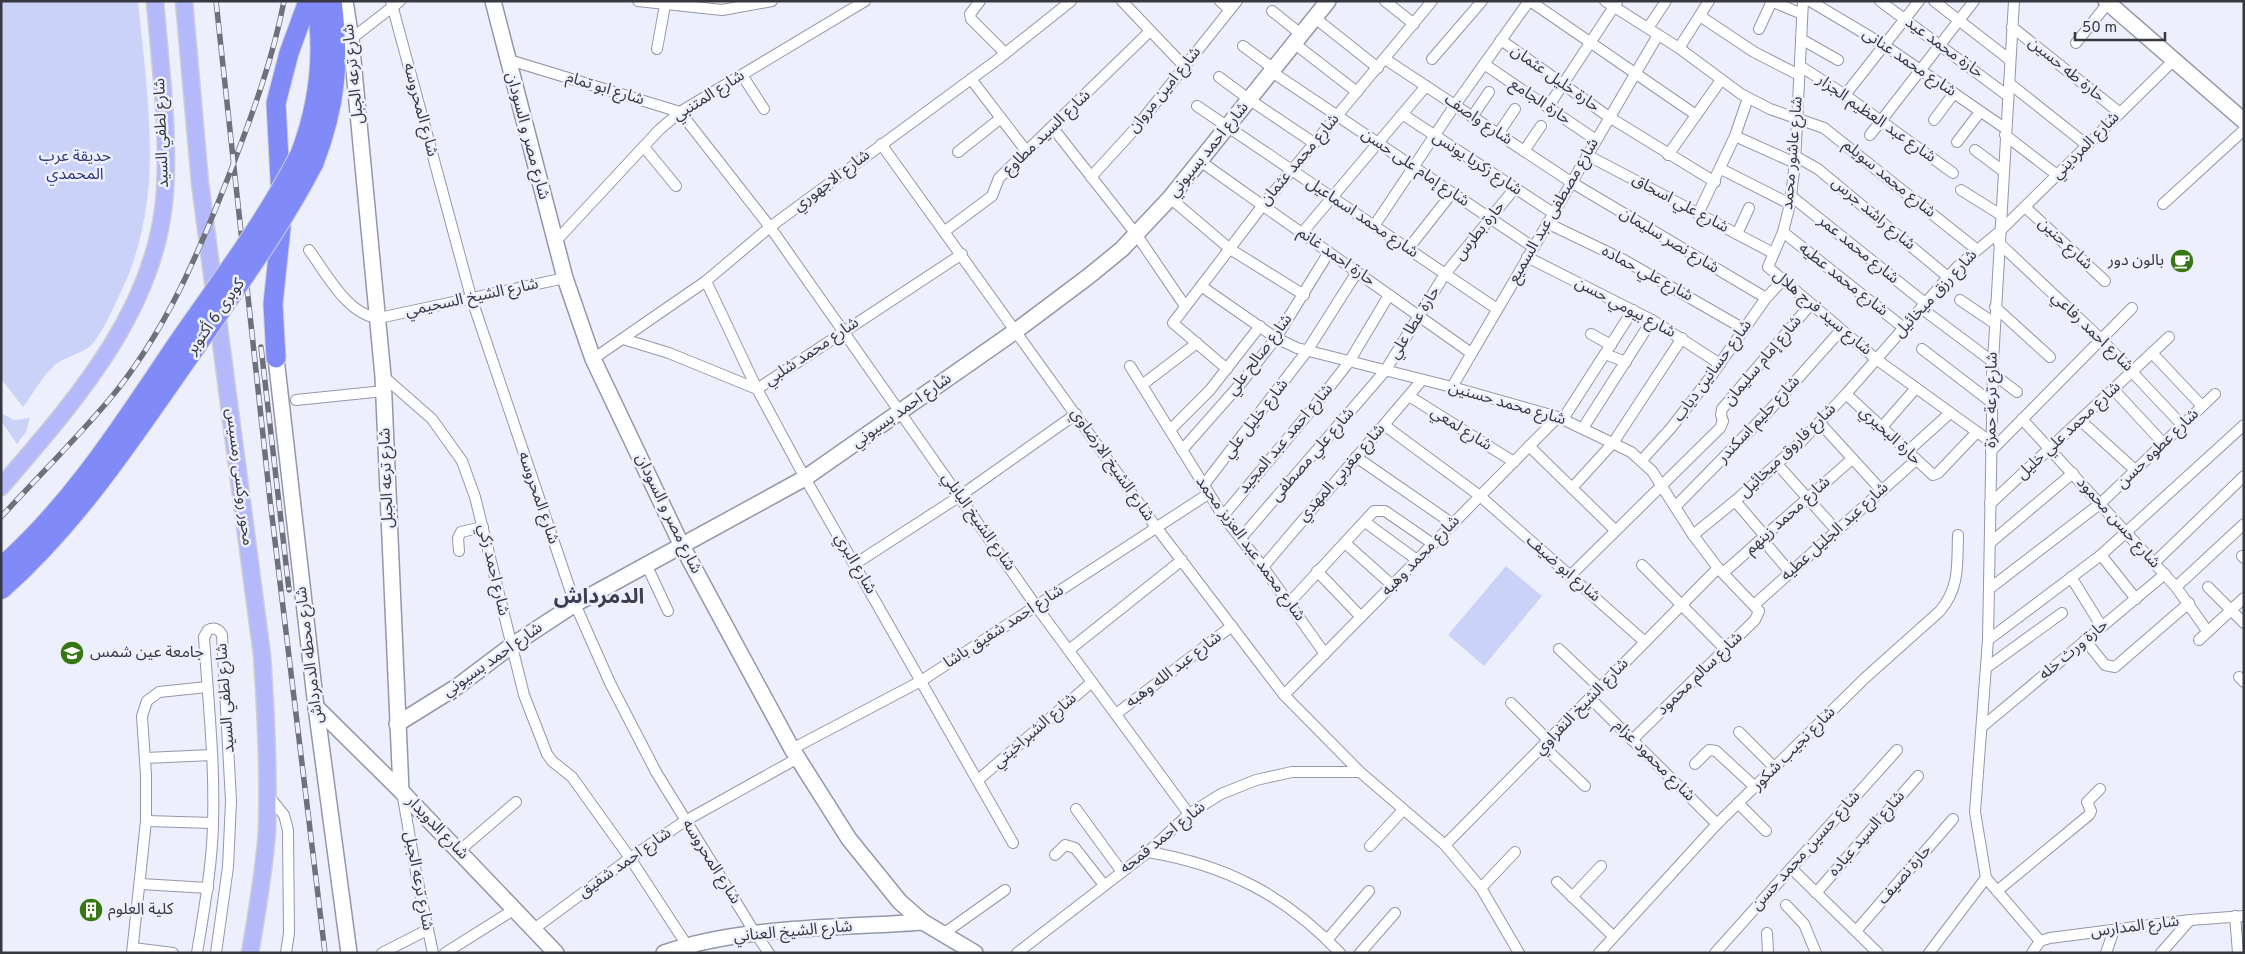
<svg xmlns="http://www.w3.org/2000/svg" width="2245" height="954" font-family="Overpass,'Noto Sans Arabic',sans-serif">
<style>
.green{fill:#cbd2f8}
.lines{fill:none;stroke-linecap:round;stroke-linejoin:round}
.street-casing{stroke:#9397a9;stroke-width:12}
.secondary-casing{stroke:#9397a9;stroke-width:18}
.primary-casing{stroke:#cfcfd1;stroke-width:19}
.highway-casing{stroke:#cfcfd1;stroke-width:21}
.street{stroke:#fff;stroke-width:10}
.secondary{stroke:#fff;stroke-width:15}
.primary{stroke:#b3b9fb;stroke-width:16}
.highway{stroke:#808bf9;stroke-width:19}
.rail-casing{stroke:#6f717a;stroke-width:5.5}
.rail{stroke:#edf0fc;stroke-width:4;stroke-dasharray:11;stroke-linecap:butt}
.highway-bridge-casing{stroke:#cfcfd1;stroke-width:21;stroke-linecap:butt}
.highway-bridge{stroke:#808bf9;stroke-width:19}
.labels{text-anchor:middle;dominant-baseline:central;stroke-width:5;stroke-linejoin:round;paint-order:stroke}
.street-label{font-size:16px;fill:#36373f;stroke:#edf0fc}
.park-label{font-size:16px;fill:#333779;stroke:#edf0fc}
.poi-label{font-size:16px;fill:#36373f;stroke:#edf0fc;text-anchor:start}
.district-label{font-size:21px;font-weight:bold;fill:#3c3f4f;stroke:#edf0fc}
</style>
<rect width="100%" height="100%" fill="#edf0fc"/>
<g class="green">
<path d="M 1,1 L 138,1 C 148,106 167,204 116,302 C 110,315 103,330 94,342 C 86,353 66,356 55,365 C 43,375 33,394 23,407 L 1,379 Z"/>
<path d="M 1,413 L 14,420 L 30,418 L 26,432 L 17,444 L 1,421 Z"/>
<path d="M 1506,566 L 1542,596 L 1484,666 L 1448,635 Z"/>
</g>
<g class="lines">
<g class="street-casing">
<g id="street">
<path d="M 391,1 L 471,297 L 575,604 L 610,683 L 656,772 L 755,933 L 769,953"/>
<path d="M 638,1 L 722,10 L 772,1"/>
<path d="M 980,1 L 970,14 L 971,19 L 1005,53"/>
<path d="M 1122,1 L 1185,67"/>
<path d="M 1220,1 L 1230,10"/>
<path d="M 1385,1 L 1414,24"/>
<path d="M 1530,1 L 1696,115"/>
<path d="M 1605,1 L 1679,48 L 1741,94 L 1770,109 L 1824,128 L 1976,249"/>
<path d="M 1771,1 L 1802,14"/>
<path d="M 1803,1 L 1795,163 L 1790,204 L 1783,232 L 1768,267 L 1876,359 L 1991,442"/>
<path d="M 1810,1 L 1884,45 L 2006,129"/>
<path d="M 1880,1 L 2008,96"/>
<path d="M 1934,1 L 2010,60"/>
<path d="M 2014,1 L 1993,362 L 1988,640 L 1975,812 L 1986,878 L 2040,941"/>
<path d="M 1272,11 L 1302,35"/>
<path d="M 1700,16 L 1754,52 L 1799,75"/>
<path d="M 1315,18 L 1378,68"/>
<path d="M 2012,27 L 2120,113"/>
<path d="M 1648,28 L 1666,1"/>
<path d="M 1759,29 L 1772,1"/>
<path d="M 351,39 L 400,1"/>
<path d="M 1801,39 L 1838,60"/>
<path d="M 1501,40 L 1609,117 L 1715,182"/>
<path d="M 2076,43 L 2108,3"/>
<path d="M 1295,44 L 1357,92"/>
<path d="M 1243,46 L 1274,69"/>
<path d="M 1679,48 L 1709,1"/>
<path d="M 657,49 L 665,5"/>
<path d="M 506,59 L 680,112 L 770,227 L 1036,606 L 1189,814"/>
<path d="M 1385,59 L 1571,182 L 1766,298"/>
<path d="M 1432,59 L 1482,1"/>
<path d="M 1484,64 L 1596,140"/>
<path d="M 1800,66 L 1845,95 L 1953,173"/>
<path d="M 1272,72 L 1533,247"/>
<path d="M 742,75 L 764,109"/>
<path d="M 1219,77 L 1250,100 L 1314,143"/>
<path d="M 971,79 L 1027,152"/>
<path d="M 2009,83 L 2087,145"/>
<path d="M 1845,95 L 1919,1"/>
<path d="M 1197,106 L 1497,309"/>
<path d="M 1548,107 L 1617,2"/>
<path d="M 1402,114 L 1553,213"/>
<path d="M 1472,117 L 1489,92"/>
<path d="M 1934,120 L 1954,93"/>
<path d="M 1053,128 L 1136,234 L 1185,306"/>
<path d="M 1498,134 L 1515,109"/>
<path d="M 1870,135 L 1974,1"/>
<path d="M 2005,135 L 2057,175"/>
<path d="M 1735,136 L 1795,163"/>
<path d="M 1957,142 L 1980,112"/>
<path d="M 881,144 L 1156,527 L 1284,695 L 1360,772 L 1445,845 L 1481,888 L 1519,953"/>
<path d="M 644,147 L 676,186"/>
<path d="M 1975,150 L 2003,171"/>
<path d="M 1524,151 L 1541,126"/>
<path d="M 958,152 L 1001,118"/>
<path d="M 1587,155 L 1773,253"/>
<path d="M 1668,155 L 1721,80"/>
<path d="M 1795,156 L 1818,169 L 1948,277"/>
<path d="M 1200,161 L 1471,353"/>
<path d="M 1721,169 L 1790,204"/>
<path d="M 1091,177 L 1134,130 L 1237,1"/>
<path d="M 1961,190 L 2001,215"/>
<path d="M 1791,196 L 1925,303"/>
<path d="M 1170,198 L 1230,249 L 1304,295"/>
<path d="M 2163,204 L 2244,130"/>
<path d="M 2025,207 L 2105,281"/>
<path d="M 1698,214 L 1735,136 L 1748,98"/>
<path d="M 1547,223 L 1624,260 L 1744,329"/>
<path d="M 1374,226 L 1455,105 L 1529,1"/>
<path d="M 945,231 L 992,196 L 999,178 L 1149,32"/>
<path d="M 1783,232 L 1904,328"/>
<path d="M 1302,233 L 1426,86"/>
<path d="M 1737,234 L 1749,208"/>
<path d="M 555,242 L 659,130 L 680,112 L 865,1"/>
<path d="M 1999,243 L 2101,339 L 2182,425"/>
<path d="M 1408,249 L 1452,193"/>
<path d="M 309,250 C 326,273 348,316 379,318 L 565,278"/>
<path d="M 1527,257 L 1652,320 L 1720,364"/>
<path d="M 706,281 L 757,389 L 805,478 L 1013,843"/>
<path d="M 1201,286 L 1276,338 L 1297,348 L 1452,387 L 1558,417 L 1631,452 L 1652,471 L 1693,535 L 1718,568 L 1759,611 L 1755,620 L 1632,740"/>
<path d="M 1960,300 L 1994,323"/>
<path d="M 1995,307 L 2050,357"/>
<path d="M 1921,308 L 1993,362"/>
<path d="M 1591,334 L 1611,345"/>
<path d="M 623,339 L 669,353 L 757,389 L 962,254"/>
<path d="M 1922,349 L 1991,402"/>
<path d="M 2152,353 L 2202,406"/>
<path d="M 1605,354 L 1626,362"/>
<path d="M 593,359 L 706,281 L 770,227 L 997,60 L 1071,1"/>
<path d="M 1130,366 L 1223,516 L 1263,567 L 1325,654"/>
<path d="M 1227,369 L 1173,323 L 1263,205 L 1432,1"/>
<path d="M 1992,373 L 2017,392"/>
<path d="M 383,376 L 432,419 L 462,461 L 475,497 L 524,695 L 547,754 L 552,761 L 572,777 L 630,858 L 692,953"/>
<path d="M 1142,385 L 1197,343"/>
<path d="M 1452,387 L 1658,35"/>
<path d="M 2113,389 L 2163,443"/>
<path d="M 1846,394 L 1933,475 L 1938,473 L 1977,432"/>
<path d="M 1409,396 L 1514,462"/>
<path d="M 296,400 L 384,391"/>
<path d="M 1563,419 L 1633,310"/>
<path d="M 2022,419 L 2176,587 L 2208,632"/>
<path d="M 2080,420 L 2135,470"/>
<path d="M 1820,423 L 1882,491"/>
<path d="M 1384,425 L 1480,496 L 1645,642"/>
<path d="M 1882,427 L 1916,388"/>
<path d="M 1583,428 L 1652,320"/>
<path d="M 1170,430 L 1210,390 L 1260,326"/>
<path d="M 1529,446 L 1615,530"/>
<path d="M 1182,450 L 1242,382 L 1276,338 L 1329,252"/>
<path d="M 1908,451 L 1950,413"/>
<path d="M 1991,451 L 2132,308"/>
<path d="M 1356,457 L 1453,524"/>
<path d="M 1642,460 L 1671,428 L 1709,379 L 1766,298 L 1782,281"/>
<path d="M 1777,464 L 1837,531"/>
<path d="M 1203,486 L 1307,351 L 1357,272"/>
<path d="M 1572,488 L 1613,443 L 1682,338"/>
<path d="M 1735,501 L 1765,536"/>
<path d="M 1990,504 L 2169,337"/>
<path d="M 1675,507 L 1768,412 L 1841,330"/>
<path d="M 1223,516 L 1313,408 L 1349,362 L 1389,295"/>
<path d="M 1365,522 L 1417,560"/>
<path d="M 1693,535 L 1735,501 L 1799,444 L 1846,394 L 1957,267 L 1999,232 L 2174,60"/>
<path d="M 1241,538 L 1385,371 L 1445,274 L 1515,188"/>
<path d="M 1762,539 L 1790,572"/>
<path d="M 1345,543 L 1392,585"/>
<path d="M 1990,543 L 2073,473"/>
<path d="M 459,551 L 458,538 L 461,532 L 483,527"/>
<path d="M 2101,555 L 2136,599"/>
<path d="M 2242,556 L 2244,558"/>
<path d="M 2154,563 L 2244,476"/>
<path d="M 646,564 L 668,611"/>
<path d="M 855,564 L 960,496 L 1076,414"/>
<path d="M 1642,565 L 1725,649"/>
<path d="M 1263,567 L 1422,380"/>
<path d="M 1317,571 L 1361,617"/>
<path d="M 1723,573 L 1852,459"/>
<path d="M 1571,575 L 1720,428 L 1723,421 L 1721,415 L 1722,409 L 1810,305"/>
<path d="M 2071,577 L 2102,627"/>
<path d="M 2176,587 L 2244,524"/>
<path d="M 2208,587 L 2244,623"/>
<path d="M 1989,589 L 2101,503 L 2215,394"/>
<path d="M 1289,603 L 1374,511 L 1385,511 L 1433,544"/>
<path d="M 1754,605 L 1916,460"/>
<path d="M 1988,640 L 2101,555 L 2244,425"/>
<path d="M 2085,640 L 2105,665 L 2115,667 L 2189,603"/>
<path d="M 2199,640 L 2244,598"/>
<path d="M 1559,649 L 1600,688"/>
<path d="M 1069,650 L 1182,560"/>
<path d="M 1986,668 L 2062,613"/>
<path d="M 2239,677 L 2244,682"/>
<path d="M 1284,695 L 1558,417"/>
<path d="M 1590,698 L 1717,824"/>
<path d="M 1511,703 L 1549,741"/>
<path d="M 1116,714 L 1232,626"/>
<path d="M 1983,726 L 2165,574"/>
<path d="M 1739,732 L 1775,768"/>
<path d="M 1543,746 L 1585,786"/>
<path d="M 792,749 L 921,681 L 1208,494"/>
<path d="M 146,758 L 212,755"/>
<path d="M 1695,764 L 1709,750 L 1716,751 L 1755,787"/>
<path d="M 978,780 L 1092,682"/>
<path d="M 402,792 L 417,878 L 433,953"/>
<path d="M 268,795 L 284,815 L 288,830 L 289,933 L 286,953"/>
<path d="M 1738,803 L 1766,831"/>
<path d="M 1076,809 L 1122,872"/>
<path d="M 146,821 L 213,823"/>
<path d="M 1445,845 L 1718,568"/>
<path d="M 1370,846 L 1403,810"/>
<path d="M 459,851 L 516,802"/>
<path d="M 1148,852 C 1226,865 1285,895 1340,953"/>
<path d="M 1055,855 L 1065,845 L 1075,848 L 1104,885"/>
<path d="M 1791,868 L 1878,953"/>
<path d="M 1557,882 L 1613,936"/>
<path d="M 141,884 L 208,888"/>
<path d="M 1481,888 L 1515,852"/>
<path d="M 1997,891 L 2089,815 L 2091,811 L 2087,802 L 2100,789"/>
<path d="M 1816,893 L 1918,776"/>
<path d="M 1572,897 L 1601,866"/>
<path d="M 1786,905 L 1804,924 L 1816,953"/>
<path d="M 2235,916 L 2238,953"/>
<path d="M 534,929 L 630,858 L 685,821 L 798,758"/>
<path d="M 1856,931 L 1953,819"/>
<path d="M 1767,933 L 1768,953"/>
<path d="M 943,934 L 1005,890"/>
<path d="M 1327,940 L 1369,891"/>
<path d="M 133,948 L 173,953"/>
<path d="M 132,953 L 146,821 L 146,775 L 142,716 L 147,701 L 159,692 L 207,687"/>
<path d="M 197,953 C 204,910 212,867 213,824 C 215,762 208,699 204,637 L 208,630 C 214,627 219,629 222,635 L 231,801 L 228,867 L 216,953"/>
<path d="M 382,953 L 427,930"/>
<path d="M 445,953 L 515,909"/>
<path d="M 1017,953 L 1148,852 L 1189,814 L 1221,794 L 1256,780 L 1292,772 L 1360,772"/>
<path d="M 1360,953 L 1395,913"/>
<path d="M 1599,953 L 1717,824 L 1865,678 L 1940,611 C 1960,587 1957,565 1958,535"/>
<path d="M 1715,953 L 1897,750"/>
<path d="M 1929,953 L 1986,878"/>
<path d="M 2032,953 L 2040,941 L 2050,938 L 2190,920 L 2244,916"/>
<path d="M 2106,953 L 2114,930"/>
<path d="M 2161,953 L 2190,920"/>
</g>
</g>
<g class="secondary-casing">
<g id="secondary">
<path d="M 345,1 L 351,39 L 383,376 L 401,791"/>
<path d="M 493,1 L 565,278 L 593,359 L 681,544 L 792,749 L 849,839 L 900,902 L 923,922 L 975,953"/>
<path d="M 2106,1 L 2244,121"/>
<path d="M 276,358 L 316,707 L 349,953"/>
<path d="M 316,707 L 401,791 L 556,953"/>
<path d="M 397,724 L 458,686 L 511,646 L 575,604 L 805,478 L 1017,330 L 1089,276 L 1122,249 L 1170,198 L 1328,1"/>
<path d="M 664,953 C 740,926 843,928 923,922"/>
</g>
</g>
<g class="primary-casing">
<g id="primary">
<path d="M 184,1 L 200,183 L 262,655 C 266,714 269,772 267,831 C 264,872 257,913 250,953"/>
<path d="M 1,487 C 74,402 158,309 165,191 C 169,128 160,64 155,1"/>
</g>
</g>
<g class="highway-casing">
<g id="highway">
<path d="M 300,154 C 319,104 325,54 316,1"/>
<path d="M 314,163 C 336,105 340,62 332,1"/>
<path d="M 276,358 L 273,304 L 281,228 L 281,198 L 276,103 L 289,53 L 308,1"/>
</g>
</g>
<use href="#street" class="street"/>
<use href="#secondary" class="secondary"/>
<use href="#primary" class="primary"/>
<use href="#highway" class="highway"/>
<g class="rail-casing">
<g id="rail">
<path d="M 216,1 L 270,500 L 325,953"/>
<path d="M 261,347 L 289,590"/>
<path d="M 1,517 C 37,478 75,440 109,400 C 166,332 199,252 231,170 C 252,115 273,59 284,1"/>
</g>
</g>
<use href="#rail" class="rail"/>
<g class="highway-bridge-casing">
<g id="highway-bridge">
<path d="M 1,567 C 75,502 126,419 181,338 C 223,278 267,219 300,154"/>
<path d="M 1,590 C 79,521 134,435 193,351 C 235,289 280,229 314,163"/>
</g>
</g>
<use href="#highway-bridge" class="highway-bridge"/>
</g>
<defs>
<g id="cafe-disc" transform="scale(1.25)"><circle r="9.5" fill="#377713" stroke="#edf0fc"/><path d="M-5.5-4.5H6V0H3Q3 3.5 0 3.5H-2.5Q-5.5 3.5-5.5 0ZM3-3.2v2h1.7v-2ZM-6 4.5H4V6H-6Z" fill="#fff"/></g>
<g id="university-disc" transform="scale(1.25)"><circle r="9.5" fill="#377713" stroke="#edf0fc"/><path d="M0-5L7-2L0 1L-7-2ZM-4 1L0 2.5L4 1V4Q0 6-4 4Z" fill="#fff"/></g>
<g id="building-disc" transform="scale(1.25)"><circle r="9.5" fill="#377713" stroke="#edf0fc"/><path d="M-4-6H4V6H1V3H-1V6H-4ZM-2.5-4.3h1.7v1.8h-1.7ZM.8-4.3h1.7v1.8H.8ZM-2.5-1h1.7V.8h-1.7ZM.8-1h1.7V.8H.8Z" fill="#fff"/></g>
</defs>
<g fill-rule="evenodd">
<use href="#cafe-disc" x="2182" y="261"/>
<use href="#university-disc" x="72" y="653"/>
<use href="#building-disc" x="91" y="910"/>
</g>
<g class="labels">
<g class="street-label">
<text transform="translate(1944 48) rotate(36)">حارة محمد عيد</text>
<text transform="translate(1909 63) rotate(34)">شارع محمد عنانى</text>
<text transform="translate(2066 70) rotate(39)">حارة طه حسين</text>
<text transform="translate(354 74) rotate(-96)">شارع ترعه الجبل</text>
<text transform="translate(1555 79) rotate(35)">حارة خليل عثمان</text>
<text transform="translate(605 89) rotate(17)">شارع ابو تمام</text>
<text transform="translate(1165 90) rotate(-51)">شارع امين مروان</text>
<text transform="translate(709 96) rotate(-32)">شارع المتنبي</text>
<text transform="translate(1540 102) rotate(34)">حارة الجامع</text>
<text transform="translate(420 110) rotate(75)">شارع المحروسه</text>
<text transform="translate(1876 119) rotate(35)">شارع عبد العظيم الجزار</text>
<text transform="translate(1478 120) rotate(34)">شارع واصف</text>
<text transform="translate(162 133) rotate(-92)">شارع لطفي السيد</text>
<text transform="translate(1047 133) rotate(-44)">شارع السيد مطاوع</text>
<text transform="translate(527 136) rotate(75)">شارع مصر و السودان</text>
<text transform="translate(2086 146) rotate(-45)">شارع المرديني</text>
<text transform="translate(1209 150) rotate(-51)">شارع احمد بسيوني</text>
<text transform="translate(1793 153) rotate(-85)">شارع عاشور محمد</text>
<text transform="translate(1300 160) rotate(-50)">شارع محمد عثمان</text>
<text transform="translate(1477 164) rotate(33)">شارع زكريا يونس</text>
<text transform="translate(1415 168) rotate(34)">شارع إمام على حسن</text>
<text transform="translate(1889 179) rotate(39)">شارع محمد سويلم</text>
<text transform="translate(832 181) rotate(-37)">شارع الاجهوري</text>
<text transform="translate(1680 204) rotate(28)">شارع علي اسحاق</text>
<text transform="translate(1554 211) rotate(-60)">شارع مصطفى عبد السميع</text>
<text transform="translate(1873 214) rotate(40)">شارع راشد جرس</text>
<text transform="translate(1362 218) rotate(34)">شارع محمد اسماعيل</text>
<text transform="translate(1480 231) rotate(-51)">حارة بطرس</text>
<text transform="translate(1669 241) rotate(31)">شارع نصر سليمان</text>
<text transform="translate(2065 244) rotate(43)">شارع حنين</text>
<text transform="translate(1858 250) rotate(39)">شارع محمد عمر</text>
<text transform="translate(1336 257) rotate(35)">حارة احمد غانم</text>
<text transform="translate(1647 274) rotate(28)">شارع علي حماده</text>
<text transform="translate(1843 280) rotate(38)">شارع محمد عطيه</text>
<text transform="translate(1936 294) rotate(-47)">شارع رزق ميخائيل</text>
<text transform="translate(472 298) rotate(-12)">شارع الشيخ السحيمي</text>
<text transform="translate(1625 308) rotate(28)">شارع بيومي حسن</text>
<text transform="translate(1822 313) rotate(40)">شارع سيد فرج هلال</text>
<text transform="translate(216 317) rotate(-55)">كوبرى 6 أكتوبر</text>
<text transform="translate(1415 323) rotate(-58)">حارة عطا علي</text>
<text transform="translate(2092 332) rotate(44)">شارع احمد رفاعي</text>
<text transform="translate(812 352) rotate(-34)">شارع محمد شلبي</text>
<text transform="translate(1260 355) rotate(-53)">شارع صالح علي</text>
<text transform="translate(1763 361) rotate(-50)">شارع إمام سليمان</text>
<text transform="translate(1713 371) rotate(-54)">شارع حسانين دياب</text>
<text transform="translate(1992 400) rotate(-89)">شارع ترعة حمزة</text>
<text transform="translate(1507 404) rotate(16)">شارع محمد حسنين</text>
<text transform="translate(902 411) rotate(-35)">شارع احمد بسيوني</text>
<text transform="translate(1256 419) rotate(-52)">شارع خليل علي</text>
<text transform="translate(1759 420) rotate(-47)">شارع حليم اسكندر</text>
<text transform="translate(1461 429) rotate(32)">شارع لمعي</text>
<text transform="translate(2069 431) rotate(-43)">شارع محمد علي خليل</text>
<text transform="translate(1890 436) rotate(43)">حارة البحيري</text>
<text transform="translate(1286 439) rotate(-50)">شارع احمد عبد المجيد</text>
<text transform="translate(2158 449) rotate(-44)">شارع عطوه حسن</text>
<text transform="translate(1788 451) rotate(-44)">شارع فاروق ميخائيل</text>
<text transform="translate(1313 455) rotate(-49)">شارع علي مصطفى</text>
<text transform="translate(1112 465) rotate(55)">شارع الشيخ الارضاوي</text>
<text transform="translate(1342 473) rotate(-49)">شارع مغربي المهدي</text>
<text transform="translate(239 477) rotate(83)">محور روكسى رمسيس</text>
<text transform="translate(387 478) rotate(-92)">شارع ترعه الجبل</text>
<text transform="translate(538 498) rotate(71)">شارع المحروسه</text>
<text transform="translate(668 514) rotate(64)">شارع مصر و السودان</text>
<text transform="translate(1788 516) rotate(-42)">شارع محمد زينهم</text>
<text transform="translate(978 522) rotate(55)">شارع الشيخ البابلي</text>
<text transform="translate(2118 523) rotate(48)">شارع حسن محمود</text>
<text transform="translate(1835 532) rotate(-42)">شارع عبد الجليل عطيه</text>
<text transform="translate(1250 549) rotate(54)">شارع محمد عبد العزيز محمد</text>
<text transform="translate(1421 556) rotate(-46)">شارع محمد وهبه</text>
<text transform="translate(855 564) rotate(60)">شارع البري</text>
<text transform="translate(1563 569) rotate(41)">شارع ابو ضيف</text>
<text transform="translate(493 570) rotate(77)">شارع احمد زكي</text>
<text transform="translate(1004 627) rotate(-33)">شارع احمد شفيق باشا</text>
<text transform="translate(2074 650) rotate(-40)">حارة ورث خله</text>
<text transform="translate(310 655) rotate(-97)">شارع محطه الدمرداش</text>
<text transform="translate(493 660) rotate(-35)">شارع احمد بسيوني</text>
<text transform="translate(1174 670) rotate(-37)">شارع عبد الله وهبه</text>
<text transform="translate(1700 674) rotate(-44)">شارع سالم محمود</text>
<text transform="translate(226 698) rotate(-94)">شارع لطفي السيد</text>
<text transform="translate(1582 707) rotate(-46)">شارع الشيخ النفراوي</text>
<text transform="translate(1035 731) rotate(-41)">شارع الشبراخيتي</text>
<text transform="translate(1794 749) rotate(-45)">شارع نجيب شكور</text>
<text transform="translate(1654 761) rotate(45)">شارع محمود عزام</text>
<text transform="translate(437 828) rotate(46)">شارع الدويدار</text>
<text transform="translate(1867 834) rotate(-49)">شارع السيد عباده</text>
<text transform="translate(1163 838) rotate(-39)">شارع احمد قمحه</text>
<text transform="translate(1806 851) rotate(-48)">شارع حسين محمد حسن</text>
<text transform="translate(711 862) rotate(58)">شارع المحروسه</text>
<text transform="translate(625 863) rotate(-35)">شارع احمد شفيق</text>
<text transform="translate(1905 875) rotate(-49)">حارة نصيف</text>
<text transform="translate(418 881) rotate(79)">شارع ترعه الجبل</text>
<text transform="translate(2135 927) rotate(-7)">شارع المدارس</text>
<text transform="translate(793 932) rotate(-5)">شارع الشيخ العناني</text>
</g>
<g class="park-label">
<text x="75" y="157">حديقة عرب<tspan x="75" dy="18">المحمدي</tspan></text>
</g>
<g class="poi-label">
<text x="2164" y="261" text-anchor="end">بالون دور</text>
<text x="90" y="653">جامعة عين شمس</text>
<text x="108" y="910">كلية العلوم</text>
</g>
<g class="district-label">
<text x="599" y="597">الدمرداش</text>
</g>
</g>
<rect width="2245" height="954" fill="none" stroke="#36373f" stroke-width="5"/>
<path d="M2075 32v8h90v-8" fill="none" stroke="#36373f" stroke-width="2.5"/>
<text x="2082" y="32" font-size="15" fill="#36373f" stroke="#edf0fc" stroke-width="4" paint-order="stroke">50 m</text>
</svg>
